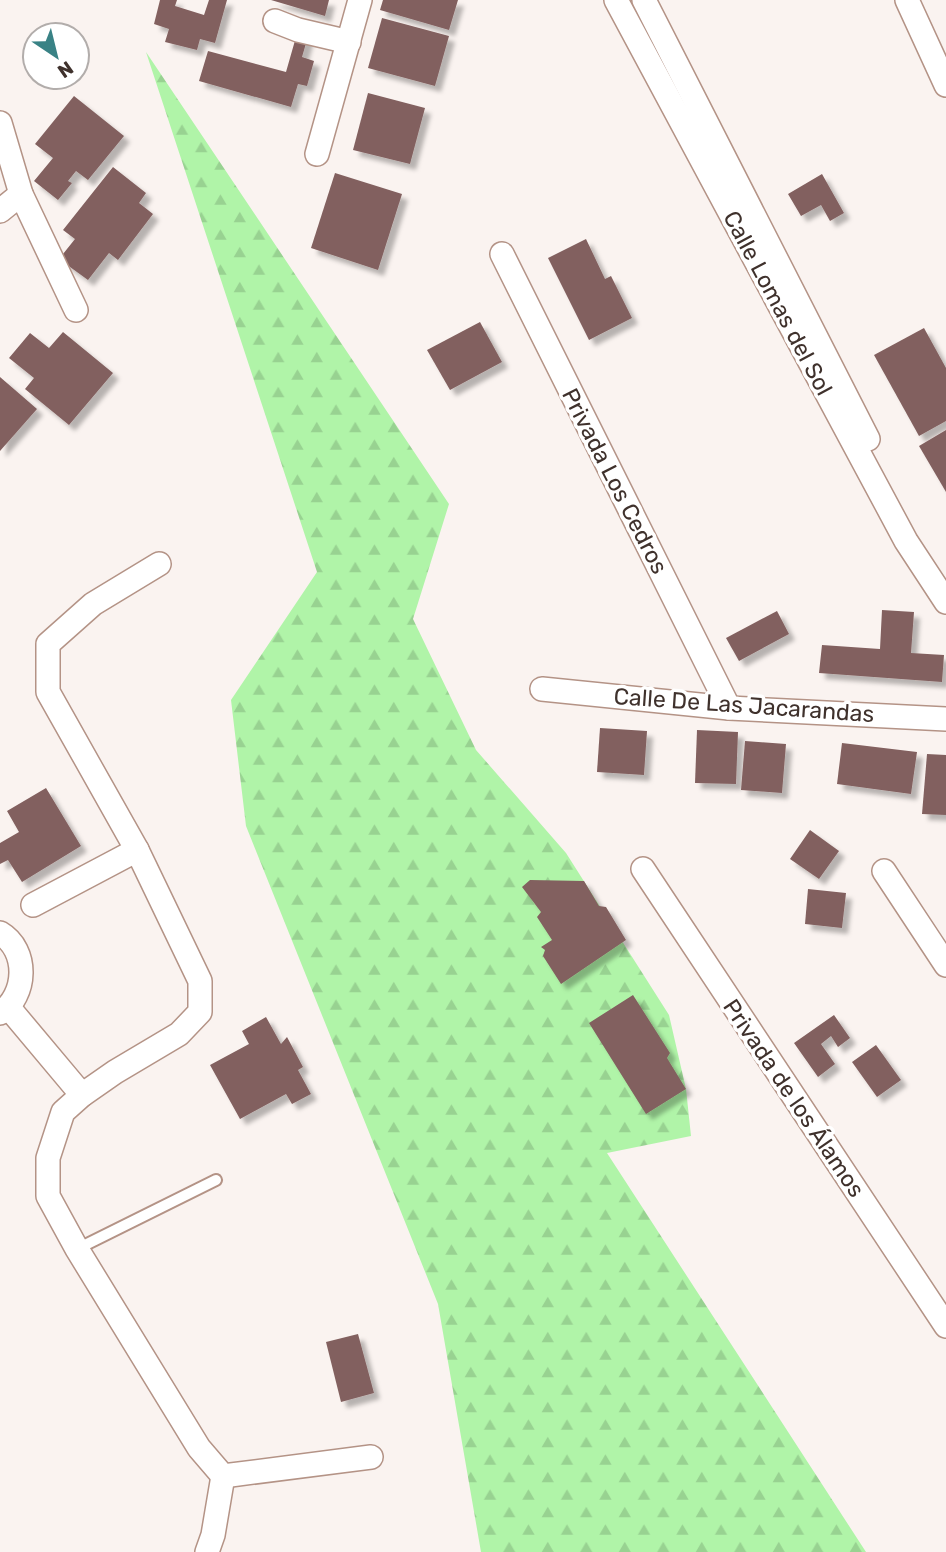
<svg xmlns="http://www.w3.org/2000/svg" width="946" height="1552" font-family="Rubik,sans-serif">
<style>
.forest{fill:url(#forest-firs)}
.building{fill:#82605f;filter:url(#shadow)}
.lines{fill:none;stroke-linecap:round;stroke-linejoin:round}
.lane-casing{stroke:#b49386;stroke-width:14}
.street-casing{stroke:#b49386;stroke-width:26}
.lane{stroke:#fff;stroke-width:10}
.street{stroke:#fff;stroke-width:23}
.labels{text-anchor:middle;dominant-baseline:central;stroke-width:7;stroke-linejoin:round;paint-order:stroke}
.street-label{font-size:23px;fill:#3f312c;stroke:#fff}
</style>
<defs>
<pattern id="forest-firs" width="22" height="20" patternUnits="userSpaceOnUse" patternTransform="scale(1.75)"><rect width="22" height="20" fill="#b0f4a8"/><path d="M5 1l3.5 6h-7zM16 11l3.5 6h-7z" fill="#98d291"/></pattern>
<filter id="shadow"><feDropShadow dx="6" dy="6" stdDeviation="2" flood-color="#0004"/></filter>
</defs>
<rect width="100%" height="100%" fill="#faf3f0"/>
<path class="forest" d="M 146,52 L 449,504 L 413,619 L 476,750 L 566,853 L 669,1015 L 686,1089 L 691,1136 L 607,1153 L 866,1552 L 481,1552 L 438,1304 L 246,826 L 231,700 L 317,572 Z"/>
<g class="building">
<path d="M 160,0 L 177,0 L 175,6 L 204,15 L 209,0 L 227,0 L 215,43 L 200,39 L 197,50 L 165,42 L 169,29 L 154,24 Z"/>
<path d="M 271,0 L 329,0 L 325,16 Z"/>
<path d="M 383,0 L 458,0 L 449,30 L 380,10 Z"/>
<path d="M 382,18 L 449,36 L 435,86 L 368,68 Z"/>
<path d="M 298,30 L 309,33 L 302,57 L 314,61 L 307,86 L 298,84 L 291,107 L 199,81 L 208,51 L 286,72 Z"/>
<path d="M 368,93 L 425,108 L 410,164 L 353,150 Z"/>
<path d="M 74,96 L 124,136 L 88,180 L 76,171 L 68,181 L 72,183 L 58,200 L 34,181 L 53,158 L 35,144 Z"/>
<path d="M 113,167 L 146,193 L 139,203 L 153,214 L 118,260 L 109,253 L 88,280 L 59,259 L 75,239 L 63,230 Z"/>
<path d="M 335,173 L 402,194 L 378,270 L 311,248 Z"/>
<path d="M 822,174 L 844,213 L 830,221 L 821,205 L 801,216 L 788,194 Z"/>
<path d="M 586,239 L 605,279 L 611,276 L 632,318 L 589,340 L 548,258 Z"/>
<path d="M 480,322 L 502,362 L 450,390 L 427,350 Z"/>
<path d="M 924,328 L 946,368 L 946,421 L 919,436 L 874,355 Z"/>
<path d="M 63,332 L 113,373 L 69,425 L 25,389 L 34,378 L 9,358 L 30,333 L 49,348 Z"/>
<path d="M 0,377 L 37,409 L 0,451 Z"/>
<path d="M 946,430 L 946,492 L 919,446 Z"/>
<path d="M 882,610 L 914,612 L 911,653 L 944,655 L 942,682 L 819,673 L 822,645 L 880,649 Z"/>
<path d="M 777,611 L 789,634 L 739,661 L 726,638 Z"/>
<path d="M 600,728 L 647,731 L 644,775 L 597,772 Z"/>
<path d="M 697,730 L 738,732 L 736,784 L 695,783 Z"/>
<path d="M 745,741 L 786,744 L 782,793 L 741,790 Z"/>
<path d="M 842,743 L 917,752 L 911,794 L 837,784 Z"/>
<path d="M 927,754 L 946,755 L 946,815 L 922,814 Z"/>
<path d="M 46,788 L 81,846 L 22,882 L 8,860 L 0,864 L 0,843 L 19,832 L 7,811 Z"/>
<path d="M 810,830 L 839,851 L 819,879 L 790,859 Z"/>
<path d="M 530,880 L 584,881 L 599,906 L 606,907 L 626,940 L 561,984 L 543,956 L 545,950 L 541,947 L 552,940 L 537,917 L 541,912 L 522,887 Z"/>
<path d="M 808,889 L 846,893 L 842,928 L 805,924 Z"/>
<path d="M 633,995 L 670,1053 L 667,1058 L 686,1089 L 646,1114 L 589,1023 Z"/>
<path d="M 834,1015 L 850,1038 L 838,1047 L 831,1036 L 821,1044 L 835,1064 L 818,1077 L 794,1043 Z"/>
<path d="M 266,1017 L 281,1044 L 287,1037 L 303,1067 L 298,1070 L 311,1094 L 292,1104 L 286,1094 L 240,1119 L 210,1065 L 249,1044 L 242,1031 Z"/>
<path d="M 876,1045 L 901,1080 L 877,1097 L 852,1062 Z"/>
<path d="M 358,1334 L 374,1393 L 341,1402 L 326,1342 Z"/>
</g>
<g class="lines">
<g class="lane-casing">
<path id="lane" d="M 77,1249 L 216,1180"/>
</g>
<g class="street-casing">
<g id="street">
<path d="M 616,0 L 906,541 L 946,602"/>
<path d="M 644,0 L 868,439"/>
<path d="M 907,0 L 946,85"/>
<path d="M 275,21 L 298,30 L 349,42"/>
<path d="M 0,123 L 21,194 L 76,310"/>
<path d="M 317,154 L 360,0"/>
<path d="M 0,211 L 21,194"/>
<path d="M 502,254 L 729,708"/>
<path d="M 159,564 L 93,604 L 48,644 L 48,692 L 137,850 L 200,981 L 200,1012 L 179,1034 L 115,1072 L 82,1095 L 63,1112 L 48,1158 L 48,1196 L 77,1249 L 199,1448 L 223,1476 L 371,1457"/>
<path d="M 542,689 L 729,708 L 946,719"/>
<path d="M 643,869 L 946,1326"/>
<path d="M 884,871 L 946,965"/>
<path d="M 33,905 L 137,850"/>
<path d="M 0,933 C 29,950 27,996 0,1013"/>
<path d="M 9,1008 L 82,1095"/>
<path d="M 207,1552 L 213,1535 L 223,1476"/>
</g>
</g>
<use href="#lane" class="lane"/>
<use href="#street" class="street"/>
</g>
<g class="labels">
<g class="street-label">
<text transform="translate(778 303) rotate(62)">Calle Lomas del Sol</text>
<text transform="translate(615 481) rotate(63)">Privada Los Cedros</text>
<text transform="translate(744 705) rotate(4)">Calle De Las Jacarandas</text>
<text transform="translate(794 1098) rotate(56)">Privada de los Álamos</text>
</g>
</g>
<g transform="translate(56 56) rotate(145)"><circle r="33" fill="#ffffff" stroke="#b2adab" stroke-width="2"/>
<path d="M0-5L12 26L0 18L-12 26Z" fill="#398285"/>
<text y="-10" font-size="19" font-weight="bold" text-anchor="middle" fill="#3f312c">N</text>
</g>
</svg>
